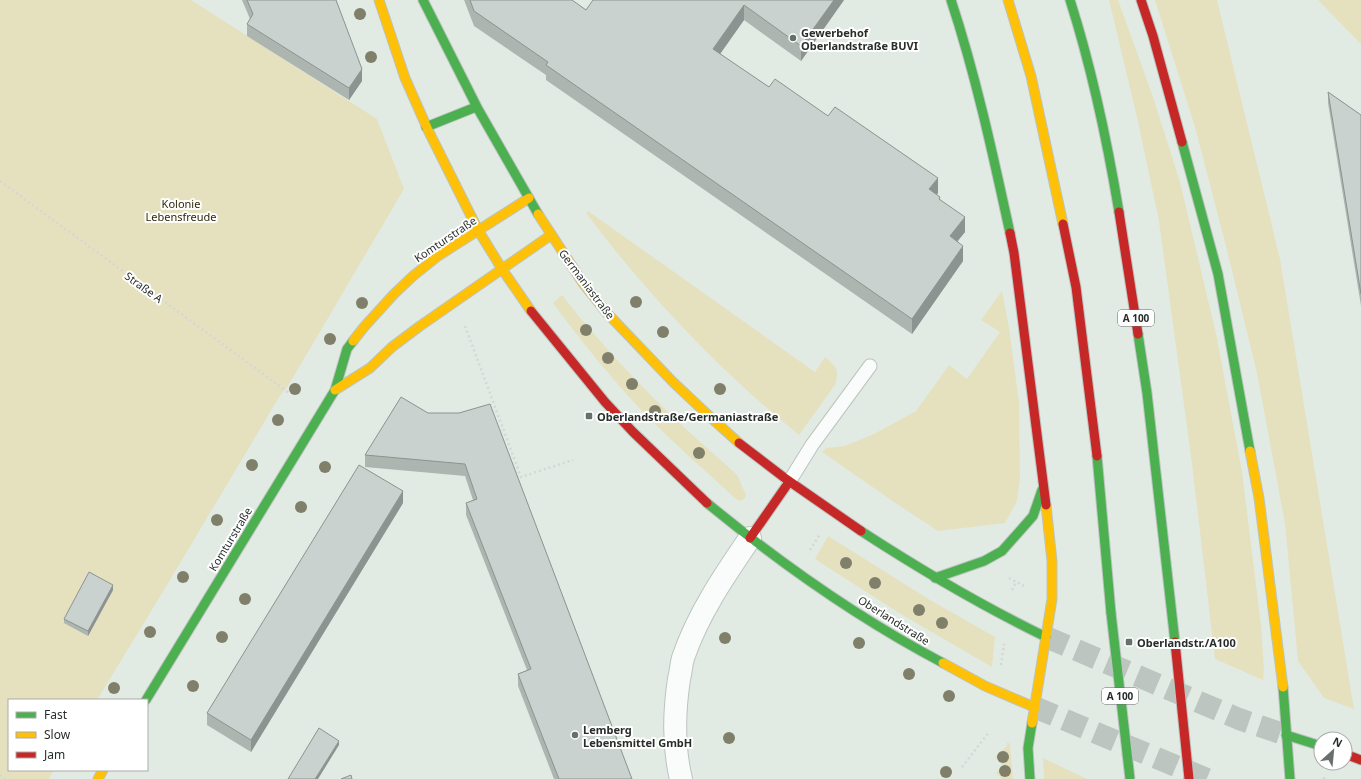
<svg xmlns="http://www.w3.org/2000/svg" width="1361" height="779" font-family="'Noto Sans',sans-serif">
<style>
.green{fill:#e5e1bf}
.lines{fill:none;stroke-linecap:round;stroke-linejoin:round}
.secondary-tunnel{stroke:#bcc5bf;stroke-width:22;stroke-dasharray:22 11;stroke-linecap:butt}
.lane-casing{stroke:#bcc4bf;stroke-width:15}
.street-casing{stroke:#bcc4bf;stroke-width:24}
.fast-casing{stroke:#bcc4bf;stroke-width:11}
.slow-casing{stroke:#bcc4bf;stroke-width:11}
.jam-casing{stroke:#bcc4bf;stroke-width:11}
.path{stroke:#d4d7d5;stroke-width:2.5;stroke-dasharray:2 3;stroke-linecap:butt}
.lane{stroke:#fafcfb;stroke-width:13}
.street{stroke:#fafcfb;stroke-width:22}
.fast{stroke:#4caf50;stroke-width:9}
.slow{stroke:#ffc107;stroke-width:9}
.jam{stroke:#c62828;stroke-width:9}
.fast-bridge-casing{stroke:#bcc4bf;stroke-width:11;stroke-linecap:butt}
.jam-bridge-casing{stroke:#bcc4bf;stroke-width:11;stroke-linecap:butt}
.fast-bridge{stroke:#4caf50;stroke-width:9}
.jam-bridge{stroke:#c62828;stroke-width:9}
.tree{fill:#80806a}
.wall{fill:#adb5b1}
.shaded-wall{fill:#8d9390}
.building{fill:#c9d2ce;stroke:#8d9390}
.poi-dot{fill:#68706b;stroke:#fff;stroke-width:1.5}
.labels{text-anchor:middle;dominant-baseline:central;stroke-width:4;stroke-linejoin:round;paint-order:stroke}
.shield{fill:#fff;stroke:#686d6a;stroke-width:1}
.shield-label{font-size:10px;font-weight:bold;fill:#272e2a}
.poi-label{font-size:11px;font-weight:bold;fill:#272e2a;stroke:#fff;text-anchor:start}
.park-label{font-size:11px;fill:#312806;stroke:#fff}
.street-label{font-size:11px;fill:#272e2a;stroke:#fff}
</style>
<rect width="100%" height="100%" fill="#e1ebe4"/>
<g class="green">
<path d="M 0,0 L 191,0 L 377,119 L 404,189 L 288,386 L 281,394 L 161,595 L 97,700 L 9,700 L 9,770 L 54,770 L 49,779 L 0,779 Z"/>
<path d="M 1109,0 L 1118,0 L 1153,97 L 1180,182 L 1217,338 L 1242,472 L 1261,625 L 1264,671 L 1263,680 L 1215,659 L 1192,464 L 1159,221 L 1137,117 Z"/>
<path d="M 1155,0 L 1217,0 L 1280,259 L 1354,709 L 1324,698 L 1298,661 L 1285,524 L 1257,373 L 1227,250 L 1195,127 Z"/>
<path d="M 1318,0 L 1361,0 L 1361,44 Z"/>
<path d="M 588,211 L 815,372 L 825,357 C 836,366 840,370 835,385 L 799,435 C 779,418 758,401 739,383 C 683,331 632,274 586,213 Z"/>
<path d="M 1002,291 L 1009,328 L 1019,402 L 1020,478 L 1017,501 L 1005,523 L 938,531 L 894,502 L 822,452 L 826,448 L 845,446 L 874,434 L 916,411 L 949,365 L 967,379 L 1000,332 L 981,320 Z"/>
<path d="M 562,295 C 600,344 643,389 688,431 C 703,445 719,458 734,472 L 738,477 L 746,495 L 745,498 L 741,501 L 736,499 C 705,470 673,443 644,413 C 611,378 581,341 553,303 Z"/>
<path d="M 828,536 L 930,600 L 995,637 L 992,667 L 899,613 L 815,559 Z"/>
<path d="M 1007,742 L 1010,744 L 1013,779 L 1002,779 L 996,773 L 1003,765 L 995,757 L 1007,746 Z"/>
<path d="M 1043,758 L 1087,779 L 1044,779 Z"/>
</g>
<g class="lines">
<g class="secondary-tunnel">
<path d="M 1046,637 L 1239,719 L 1286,735"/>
<path d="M 1034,707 L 1207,779"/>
</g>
<g class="lane-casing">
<path id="lane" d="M 789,482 L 812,445 L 870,366"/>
</g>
<g class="street-casing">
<path id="street" d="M 681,779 C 673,746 674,712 679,679 C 681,672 681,665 683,658 C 698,614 724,576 750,538"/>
</g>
<g class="fast-casing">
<g id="fast">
<path d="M 423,0 L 478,109 L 538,214"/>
<path d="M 951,0 C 976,76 993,155 1010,233"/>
<path d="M 1070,0 C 1092,69 1107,140 1119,212"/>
<path d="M 426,127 L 476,107"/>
<path d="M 1182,142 L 1218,274 L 1250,451"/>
<path d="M 1138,334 L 1147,393 L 1175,642"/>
<path d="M 1097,456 L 1111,613"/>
<path d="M 707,503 C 780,563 859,619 943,663"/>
<path d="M 861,531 C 921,570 982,606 1046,637"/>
<path d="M 935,578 L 984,561 L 1002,551 L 1033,516 L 1042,490"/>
<path d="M 1283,687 L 1290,779"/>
<path d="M 146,700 L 335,390 L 347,349 L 353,341"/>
<path d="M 1286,735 L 1321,746"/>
<path d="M 1030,779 L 1028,748 L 1032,723"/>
</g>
</g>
<g class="slow-casing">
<g id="slow">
<path d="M 379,0 L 405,78 L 428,130 L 478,230 L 502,269 L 531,311"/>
<path d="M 1008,0 L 1031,76 L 1063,224"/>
<path d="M 538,214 L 583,283 L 607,313 L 673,382 L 708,415 L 739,443"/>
<path d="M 353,341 L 364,327 L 394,294 L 413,276 L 438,256 L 529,198"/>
<path d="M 335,390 L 370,368 L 392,347 L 420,326 L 551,235"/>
<path d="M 1250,451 L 1259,498 L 1283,687"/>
<path d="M 943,663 L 985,686 L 1034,707"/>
<path d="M 1032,723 L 1052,599 L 1052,561 L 1046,505"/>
<path d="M 98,779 L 103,770"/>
</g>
</g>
<g class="jam-casing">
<g id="jam">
<path d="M 1141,0 L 1153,36 L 1182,142"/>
<path d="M 1119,212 L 1138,334"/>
<path d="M 1063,224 L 1076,287 L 1097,456"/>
<path d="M 1010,233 L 1014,253 L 1046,505"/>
<path d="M 531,311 L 605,402 L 633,432 L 707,503"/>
<path d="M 739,443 L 786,479 L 861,531"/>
<path d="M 750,538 L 789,482"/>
<path d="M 1345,754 L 1361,760"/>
</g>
</g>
<g class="path">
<path d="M 0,181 L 289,393"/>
<path d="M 465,326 L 521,477 L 573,460"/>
<path d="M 810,550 L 820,534"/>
<path d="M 1009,578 L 1026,587"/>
<path d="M 1012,590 L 1016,582"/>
<path d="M 1001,665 L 1004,644"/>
<path d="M 962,767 L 989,732"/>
<path d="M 0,775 L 5,779"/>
<path d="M 1324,777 L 1324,779"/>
</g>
<use href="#lane" class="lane"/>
<use href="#street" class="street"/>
<use href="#fast" class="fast"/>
<use href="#slow" class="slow"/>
<use href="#jam" class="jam"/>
<g class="fast-bridge-casing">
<path id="fast-bridge" d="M 1111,613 L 1130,779"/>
</g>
<g class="jam-bridge-casing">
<path id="jam-bridge" d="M 1175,642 L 1189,779"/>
</g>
<use href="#fast-bridge" class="fast-bridge"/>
<use href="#jam-bridge" class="jam-bridge"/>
</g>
<g class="tree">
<circle cx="360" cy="14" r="6"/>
<circle cx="371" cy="57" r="6"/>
<circle cx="636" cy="302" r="6"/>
<circle cx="362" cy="303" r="6"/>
<circle cx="586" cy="330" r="6"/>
<circle cx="663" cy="332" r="6"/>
<circle cx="330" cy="339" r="6"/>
<circle cx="608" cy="358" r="6"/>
<circle cx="632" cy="384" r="6"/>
<circle cx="295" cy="389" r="6"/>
<circle cx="720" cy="389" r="6"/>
<circle cx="655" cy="411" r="6"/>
<circle cx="278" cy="420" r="6"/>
<circle cx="699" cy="453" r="6"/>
<circle cx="252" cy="465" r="6"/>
<circle cx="325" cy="467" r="6"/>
<circle cx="301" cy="507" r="6"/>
<circle cx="217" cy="520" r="6"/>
<circle cx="846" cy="563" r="6"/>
<circle cx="183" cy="577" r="6"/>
<circle cx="875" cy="583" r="6"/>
<circle cx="245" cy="599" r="6"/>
<circle cx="919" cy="610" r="6"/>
<circle cx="942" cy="623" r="6"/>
<circle cx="150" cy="632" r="6"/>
<circle cx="222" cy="637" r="6"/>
<circle cx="725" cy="638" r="6"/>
<circle cx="859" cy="643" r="6"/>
<circle cx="909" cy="674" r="6"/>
<circle cx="193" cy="686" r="6"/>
<circle cx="114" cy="688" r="6"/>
<circle cx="949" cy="696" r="6"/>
<circle cx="729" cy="738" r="6"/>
<circle cx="1003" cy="757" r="6"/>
<circle cx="1005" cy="771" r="6"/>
<circle cx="946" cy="772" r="6"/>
</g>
<g class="wall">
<path d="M 242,0 L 336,0 L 362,81 L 349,100 L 247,36 L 247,24 L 250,19 Z"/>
<path d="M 464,0 L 572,0 L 586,10 L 844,0 L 801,61 L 744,20 L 720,54 L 769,87 L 938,193 L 936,194 L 965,232 L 958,241 L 963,261 L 912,334 L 546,80 L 546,75 L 474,26 Z"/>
<path d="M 1328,92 L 1361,115 L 1361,306 L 1328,103 Z"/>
<path d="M 428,413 L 459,413 L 632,779 L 554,779 L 518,686 L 518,674 L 527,670 L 466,515 L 466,503 L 473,500 L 465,476 L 365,467 L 365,455 Z"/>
<path d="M 403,503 L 251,752 L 207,725 L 207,713 Z"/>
<path d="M 113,590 L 88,636 L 64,623 L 64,619 Z"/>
</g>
<g class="shaded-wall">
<path d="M 834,0 L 844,0 L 801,61 L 801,46 Z"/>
<path d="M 744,5 L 744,20 L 713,64 L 713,49 Z"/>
<path d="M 362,69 L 362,81 L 349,100 L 349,88 Z"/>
<path d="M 938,178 L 938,193 L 929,204 L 929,189 Z"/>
<path d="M 965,217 L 965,232 L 950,250 L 950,236 Z"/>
<path d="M 963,246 L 963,261 L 912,334 L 912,319 Z"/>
<path d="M 403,491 L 403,503 L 251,752 L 251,740 Z"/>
<path d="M 113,585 L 113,590 L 88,636 L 88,631 Z"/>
<path d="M 339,741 L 339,745 L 318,779 L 315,779 Z"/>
</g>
<g class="building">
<path d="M 247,0 L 336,0 L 362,69 L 349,88 L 247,24 L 253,14 Z"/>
<path d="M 470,0 L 572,0 L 586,10 L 593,0 L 834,0 L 801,46 L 744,5 L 713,49 L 769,87 L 775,79 L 828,116 L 835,107 L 938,178 L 929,189 L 940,197 L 939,199 L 965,217 L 950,236 L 963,246 L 912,319 L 546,65 L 548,62 L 474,11 Z"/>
<path d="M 1328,92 L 1361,115 L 1361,294 Z"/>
<path d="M 401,397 L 428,413 L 459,413 L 490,404 L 632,779 L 559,779 L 518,674 L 531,669 L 466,503 L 477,499 L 465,464 L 365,455 Z"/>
<path d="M 359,465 L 403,491 L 251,740 L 207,713 Z"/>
<path d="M 89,572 L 113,585 L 88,631 L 64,619 Z"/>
<path d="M 319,728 L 339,741 L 315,779 L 288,779 Z"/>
<path d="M 351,775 L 352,779 L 341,779 Z"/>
</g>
<g class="poi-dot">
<circle cx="793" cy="38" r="4"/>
<rect x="585" y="412" width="8" height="8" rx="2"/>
<rect x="1125" y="638" width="8" height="8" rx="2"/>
<circle cx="575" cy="735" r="4"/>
</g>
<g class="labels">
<g class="shield">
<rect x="1118" y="310" width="36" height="16" rx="3"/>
<rect x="1102" y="688" width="36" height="16" rx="3"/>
</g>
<g class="shield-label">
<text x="1136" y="318">A 100</text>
<text x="1120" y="696">A 100</text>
</g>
<g class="poi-label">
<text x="801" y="32">Gewerbehof<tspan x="801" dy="13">Oberlandstraße BUVI</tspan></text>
<text x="597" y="416">Oberlandstraße/Germaniastraße</text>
<text x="1137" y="642">Oberlandstr./A100</text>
<text x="583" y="729">Lemberg<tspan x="583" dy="13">Lebensmittel GmbH</tspan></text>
</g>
<g class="park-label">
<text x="181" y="203">Kolonie<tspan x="181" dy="13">Lebensfreude</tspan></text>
</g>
<g class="street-label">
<text transform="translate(445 239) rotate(-34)">Komturstraße</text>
<text transform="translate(587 284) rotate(53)">Germaniastraße</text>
<text transform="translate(144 287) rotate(36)">Straße A</text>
<text transform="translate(230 539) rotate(-59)">Komturstraße</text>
<text transform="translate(894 620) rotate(32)">Oberlandstraße</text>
</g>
</g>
<rect x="8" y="699" width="140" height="72" fill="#ffffff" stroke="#a9abaa"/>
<rect x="16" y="712" width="20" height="6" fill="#4caf50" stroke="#a9abaa"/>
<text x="44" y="719" font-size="12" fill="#272e2a">Fast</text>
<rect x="16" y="732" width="20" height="6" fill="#ffc107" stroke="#a9abaa"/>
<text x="44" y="739" font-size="12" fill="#272e2a">Slow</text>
<rect x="16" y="752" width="20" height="6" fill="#c62828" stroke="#a9abaa"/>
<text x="44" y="759" font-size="12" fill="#272e2a">Jam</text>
<g transform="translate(1333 751) rotate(27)"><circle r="19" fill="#ffffff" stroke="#a9abaa"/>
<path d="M0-3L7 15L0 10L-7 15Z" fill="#68706b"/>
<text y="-6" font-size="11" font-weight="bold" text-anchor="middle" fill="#272e2a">N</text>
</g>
</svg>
